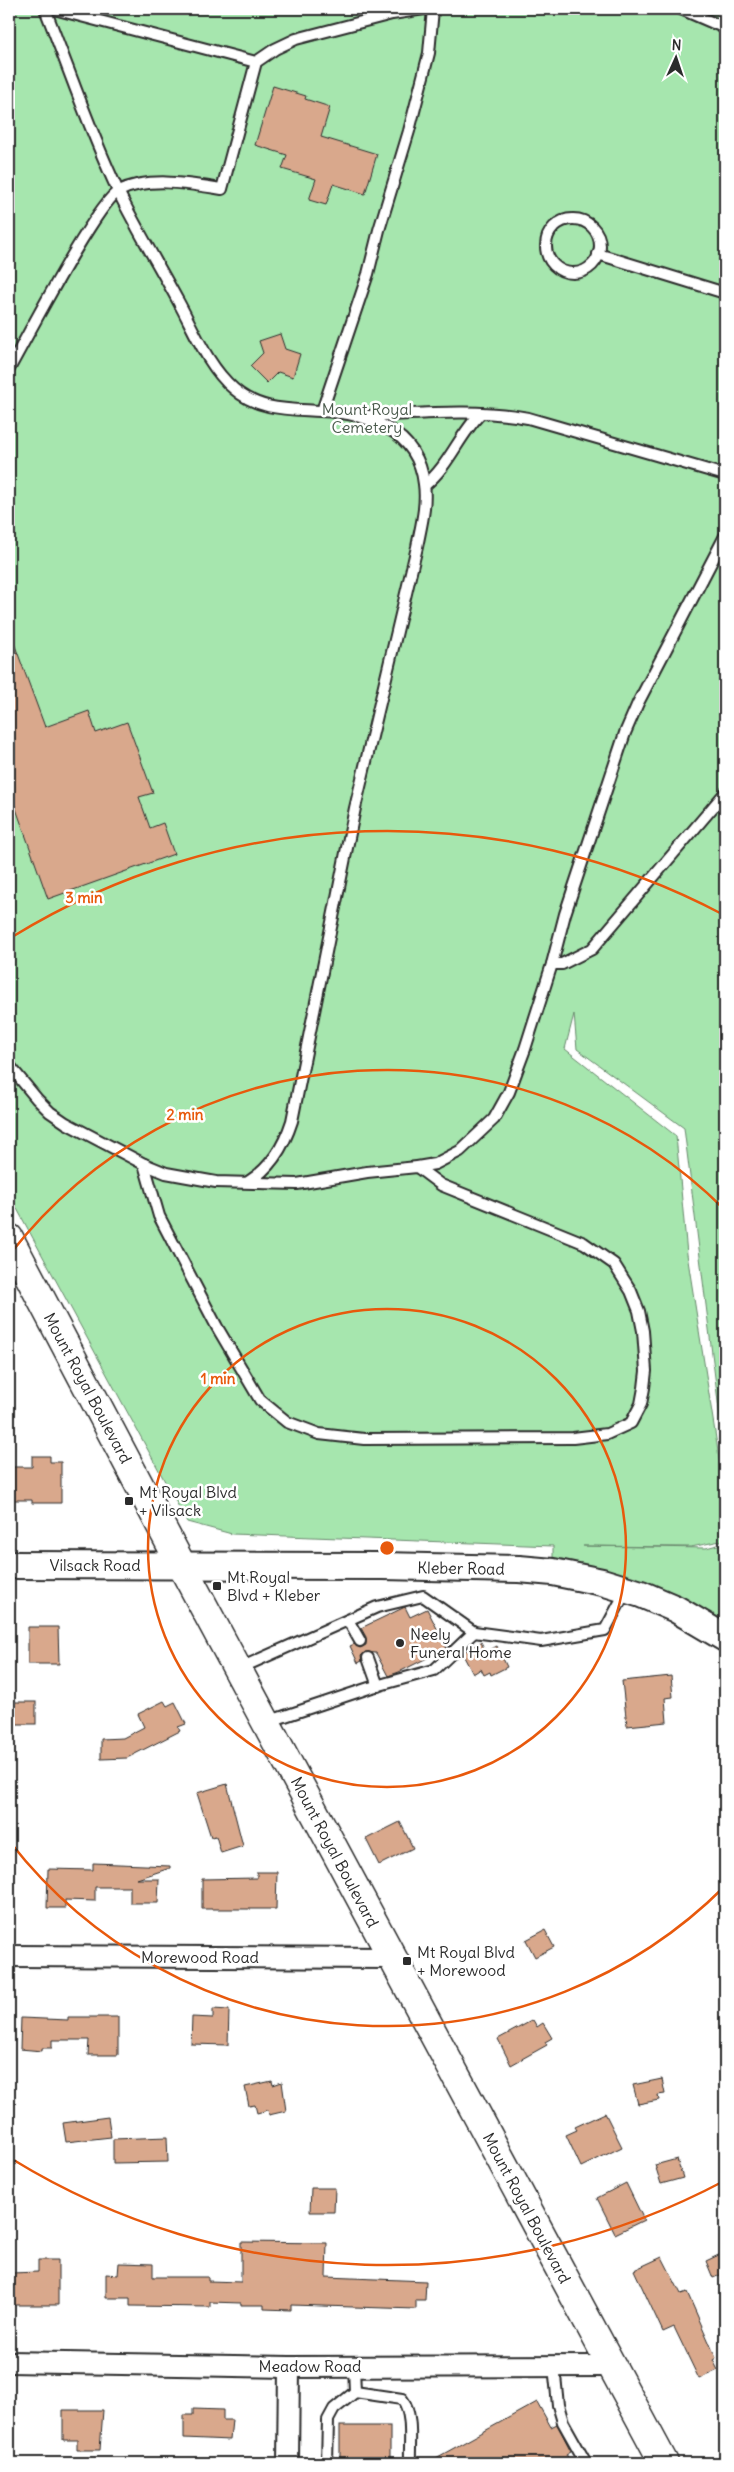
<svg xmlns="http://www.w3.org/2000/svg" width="734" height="2472" font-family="Delius,sans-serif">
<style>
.green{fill:#a6e6ae;stroke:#68886c}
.building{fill:#d9a88c;stroke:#2b2b2b}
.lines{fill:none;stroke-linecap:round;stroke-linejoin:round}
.service-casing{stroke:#2b2b2b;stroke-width:14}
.minor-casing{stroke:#2b2b2b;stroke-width:24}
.tertiary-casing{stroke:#2b2b2b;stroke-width:30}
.secondary-casing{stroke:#2b2b2b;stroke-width:31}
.service{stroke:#fff;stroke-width:10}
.minor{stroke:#fff;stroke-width:20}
.tertiary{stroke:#fff;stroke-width:26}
.secondary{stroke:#fff;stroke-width:28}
.ring{fill:none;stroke:#e8590c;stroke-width:2.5}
.poi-dot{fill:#2b2b2b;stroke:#fff;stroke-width:2}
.labels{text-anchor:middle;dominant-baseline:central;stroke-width:5;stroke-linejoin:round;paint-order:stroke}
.park-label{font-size:16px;fill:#4a5a4c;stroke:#fff}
.street-label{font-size:16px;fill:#2b2b2b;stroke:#fff}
.poi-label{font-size:16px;fill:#2b2b2b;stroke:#fff;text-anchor:start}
.centre{fill:#e8590c;stroke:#fff;stroke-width:2.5}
.ring-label{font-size:15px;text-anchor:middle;font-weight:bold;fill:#e8590c;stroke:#fff;stroke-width:5;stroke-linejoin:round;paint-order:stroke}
</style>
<rect width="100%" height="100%" fill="#fff"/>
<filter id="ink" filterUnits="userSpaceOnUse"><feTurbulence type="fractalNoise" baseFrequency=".02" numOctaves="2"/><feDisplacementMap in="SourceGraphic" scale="10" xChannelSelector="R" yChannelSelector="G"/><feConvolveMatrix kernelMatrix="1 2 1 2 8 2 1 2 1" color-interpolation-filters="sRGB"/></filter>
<g filter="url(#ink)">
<path class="green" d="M 9,9 L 725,9 L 725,1458 L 684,1128 L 577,1049 L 574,1014 L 565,1049 L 676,1136 L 687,1254 L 725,1496 L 725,1540 L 691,1547 L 583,1546 L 706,1548 L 725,1543 L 725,1638 L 553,1572 L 553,1546 L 232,1534 L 187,1522 L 9,1194 Z"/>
<g class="building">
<path d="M 273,86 L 306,96 L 305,99 L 330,107 L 321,137 L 377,154 L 365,194 L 333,184 L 326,205 L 309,200 L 316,179 L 282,169 L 287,155 L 255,145 Z"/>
<path d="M 280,334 L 285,349 L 300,354 L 293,377 L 278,372 L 267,383 L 250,366 L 263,353 L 259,341 Z"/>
<path d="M 9,635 L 11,635 L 45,727 L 89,711 L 96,733 L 127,722 L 153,793 L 139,797 L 150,828 L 163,823 L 174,854 L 48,899 L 9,789 Z"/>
<path d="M 32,1456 L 50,1456 L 50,1462 L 61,1462 L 61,1503 L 32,1503 L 32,1500 L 9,1500 L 9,1467 L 32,1467 Z"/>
<path d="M 405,1607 L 410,1617 L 427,1609 L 447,1648 L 399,1672 L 388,1676 L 376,1653 L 365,1652 L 361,1656 L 362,1661 L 358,1663 L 350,1646 L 354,1644 L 360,1648 L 366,1645 L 366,1637 L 361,1628 Z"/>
<path d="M 28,1627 L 58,1627 L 59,1664 L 28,1664 Z"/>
<path d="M 481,1642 L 486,1652 L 497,1646 L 507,1667 L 491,1675 L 490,1672 L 484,1675 L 481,1669 L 473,1674 L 462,1653 Z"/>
<path d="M 671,1676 L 673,1697 L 665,1698 L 667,1722 L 627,1726 L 622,1681 Z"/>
<path d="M 164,1701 L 167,1706 L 175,1702 L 186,1724 L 178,1727 L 180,1731 L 127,1758 L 101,1759 L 101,1739 L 123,1738 L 144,1727 L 138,1714 Z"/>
<rect x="13" y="1702" width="23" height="22"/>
<path d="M 227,1784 L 243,1846 L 221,1853 L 216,1836 L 211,1837 L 197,1793 Z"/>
<path d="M 400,1822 L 413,1848 L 379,1865 L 366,1839 Z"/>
<path d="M 93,1863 L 170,1866 L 170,1868 L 137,1879 L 159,1879 L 158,1903 L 130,1903 L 130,1887 L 95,1887 L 95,1901 L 65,1900 L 65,1908 L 47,1908 L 48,1869 L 93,1870 Z"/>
<path d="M 257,1872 L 277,1872 L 276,1909 L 202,1909 L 202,1879 L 257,1878 Z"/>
<path d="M 545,1930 L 554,1947 L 535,1957 L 526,1940 Z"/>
<path d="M 213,2009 L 229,2010 L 228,2045 L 191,2044 L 192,2017 L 213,2018 Z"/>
<path d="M 68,2017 L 118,2017 L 118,2055 L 88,2055 L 89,2040 L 52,2040 L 52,2048 L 42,2048 L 42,2051 L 20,2049 L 21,2018 L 68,2020 Z"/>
<path d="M 533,2020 L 537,2027 L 543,2023 L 552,2038 L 545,2042 L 547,2045 L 511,2065 L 498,2039 Z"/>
<path d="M 662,2079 L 665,2094 L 658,2095 L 659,2100 L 638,2104 L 633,2085 Z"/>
<path d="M 272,2081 L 273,2085 L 282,2082 L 286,2111 L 269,2115 L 268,2110 L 257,2113 L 255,2105 L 249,2106 L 245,2087 Z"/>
<path d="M 605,2113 L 622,2147 L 581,2167 L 566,2135 L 577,2130 L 575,2127 Z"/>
<path d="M 108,2117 L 111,2137 L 66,2142 L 63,2123 Z"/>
<path d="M 167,2137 L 168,2162 L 113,2163 L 113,2139 Z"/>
<path d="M 677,2159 L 683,2178 L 661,2184 L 655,2165 Z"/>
<path d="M 626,2183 L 644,2220 L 615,2234 L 597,2198 Z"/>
<path d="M 311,2188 L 335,2188 L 334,2212 L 310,2212 Z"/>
<path d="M 241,2242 L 327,2243 L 326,2277 L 426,2281 L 425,2300 L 416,2300 L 416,2309 L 291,2305 L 291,2310 L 264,2309 L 264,2305 L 241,2305 L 241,2303 L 210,2302 L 210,2307 L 130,2306 L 130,2298 L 106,2298 L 106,2274 L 118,2275 L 119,2263 L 153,2264 L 153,2277 L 208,2277 L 208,2281 L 241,2282 Z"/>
<path d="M 725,2252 L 725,2273 L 713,2278 L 706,2261 Z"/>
<path d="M 662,2257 L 681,2294 L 687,2292 L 716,2358 L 713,2360 L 718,2370 L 699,2379 L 674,2327 L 663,2332 L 634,2270 Z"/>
<path d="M 38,2260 L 58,2260 L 58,2305 L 12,2305 L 11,2273 L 38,2272 Z"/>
<path d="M 537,2402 L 551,2427 L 557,2424 L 571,2451 L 566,2454 L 571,2463 L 427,2463 Z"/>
<path d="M 193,2409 L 223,2410 L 223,2420 L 232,2420 L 230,2440 L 184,2438 L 184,2415 L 193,2415 Z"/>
<path d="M 63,2410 L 103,2410 L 100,2450 L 77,2450 L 77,2440 L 63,2440 Z"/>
<rect x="340" y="2426" width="50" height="37"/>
</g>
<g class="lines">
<g class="service-casing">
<g id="service">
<path d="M 45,9 C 69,69 90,132 118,191 C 136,228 158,264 178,301 C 194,330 208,367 234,389 C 259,411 290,409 320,411 C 367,413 418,430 424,484 C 427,505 421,526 417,547 L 355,808 L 292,1121 C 284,1146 271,1168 248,1182"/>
<path d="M 54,9 L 256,62"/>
<path d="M 681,9 L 725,28"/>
<circle cx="573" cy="246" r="27"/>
<path d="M 598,254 L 725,293"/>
<path d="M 9,369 C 26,339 97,202 119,191 C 150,176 190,184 222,189 L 256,62 L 275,49 L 296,39 L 392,14 L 424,9"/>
<path d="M 322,411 L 368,274 L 379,230 L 409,131 L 429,53 L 433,9"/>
<path d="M 367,416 C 421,414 473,408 528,418 L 725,475"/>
<path d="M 425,485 C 449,466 459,435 481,413"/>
<path d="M 552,964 L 562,964 L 592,949 L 725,793"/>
<path d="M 9,1065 L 37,1099 L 50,1112 L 66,1123 L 144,1164 L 166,1173 L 188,1177 L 216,1182 L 297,1184 L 367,1172 L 417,1167 L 435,1164 L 460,1151 L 494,1119 L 509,1092 L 525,1049 L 552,964 L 565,914 L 625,733 L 638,703 L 725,536"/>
<path d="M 144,1164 L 159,1216 L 217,1327 L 260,1400 L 287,1422 L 319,1434 L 364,1439 L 573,1438 L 607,1434 L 631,1423 L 641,1404 L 644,1388 L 646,1371 L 643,1331 L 639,1311 L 631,1291 L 614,1264 L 584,1243 L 441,1185 L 417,1167"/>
<path d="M 348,1620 L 360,1641"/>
<path d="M 368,1658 L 378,1686"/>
<path d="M 238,1669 L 377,1607 L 423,1596 L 474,1632 L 541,1641 L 605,1630 L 626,1591"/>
<path d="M 267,1722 L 369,1688 L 434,1670 L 474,1632"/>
<path d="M 554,2366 L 558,2405 L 563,2422 L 586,2463"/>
<path d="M 354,2367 L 355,2392"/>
<path d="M 327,2463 L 328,2420 L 334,2409 L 355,2392 L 402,2399 C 414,2414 409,2445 410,2463"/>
</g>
</g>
<g class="minor-casing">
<g id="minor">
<path d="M 9,1956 L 391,1958"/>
<path d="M 9,2362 L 289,2367 L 612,2366"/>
<path d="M 288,2463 L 289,2367"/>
</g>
</g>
<g class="tertiary-casing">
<path id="tertiary" d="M 9,1565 L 383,1566 L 519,1569 L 553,1572 L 602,1582 L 641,1594 L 676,1609 L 725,1638"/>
</g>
<g class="secondary-casing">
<path id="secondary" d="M 9,1238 L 182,1566 L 664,2463"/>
</g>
<use href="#service" class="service"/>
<use href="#minor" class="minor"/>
<use href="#tertiary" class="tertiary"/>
<use href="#secondary" class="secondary"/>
</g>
</g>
<g class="ring">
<circle cx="387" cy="1548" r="239"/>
<path d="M725 1886A478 478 0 0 1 10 1842M10 1254A478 478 0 0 1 725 1210"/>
<path d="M724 2181A717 717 0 0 1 12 2159M12 937A717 717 0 0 1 724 915"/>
</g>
<g class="poi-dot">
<rect x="124" y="1496" width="10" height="10" rx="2.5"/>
<rect x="212" y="1581" width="10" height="10" rx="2.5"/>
<circle cx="400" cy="1643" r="5"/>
<rect x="402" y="1956" width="10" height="10" rx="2.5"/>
</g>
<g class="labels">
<g class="park-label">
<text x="367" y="409">Mount Royal<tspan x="367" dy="18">Cemetery</tspan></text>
</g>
<g class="street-label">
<text transform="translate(88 1388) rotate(62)">Mount Royal Boulevard</text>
<text x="95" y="1565">Vilsack Road</text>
<text transform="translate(461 1568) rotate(1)">Kleber Road</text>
<text transform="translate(335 1852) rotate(62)">Mount Royal Boulevard</text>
<text x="200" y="1957">Morewood Road</text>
<text transform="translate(527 2208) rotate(62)">Mount Royal Boulevard</text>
<text x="310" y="2366">Meadow Road</text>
</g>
<g class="poi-label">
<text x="139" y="1492">Mt Royal Blvd<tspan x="139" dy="18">+ Vilsack</tspan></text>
<text x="227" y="1577">Mt Royal<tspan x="227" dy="18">Blvd + Kleber</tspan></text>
<text x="410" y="1634">Neely<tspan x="410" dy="18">Funeral Home</tspan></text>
<text x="417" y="1952">Mt Royal Blvd<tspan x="417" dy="18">+ Morewood</tspan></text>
</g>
</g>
<circle cx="387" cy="1548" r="8" class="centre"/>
<g class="ring-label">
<text x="84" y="903">3 min</text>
<text x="185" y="1120">2 min</text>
<text x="218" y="1384">1 min</text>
</g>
<rect width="734" height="2472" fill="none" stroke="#fff" stroke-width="30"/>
<rect x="15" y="15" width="704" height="2442" fill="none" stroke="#2b2b2b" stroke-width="2" filter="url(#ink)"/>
<g transform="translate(676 58) rotate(3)" stroke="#ffffff" stroke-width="4" paint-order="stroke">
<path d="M0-4L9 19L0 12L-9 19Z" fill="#2b2b2b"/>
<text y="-8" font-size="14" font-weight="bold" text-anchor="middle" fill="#2b2b2b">N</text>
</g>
</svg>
